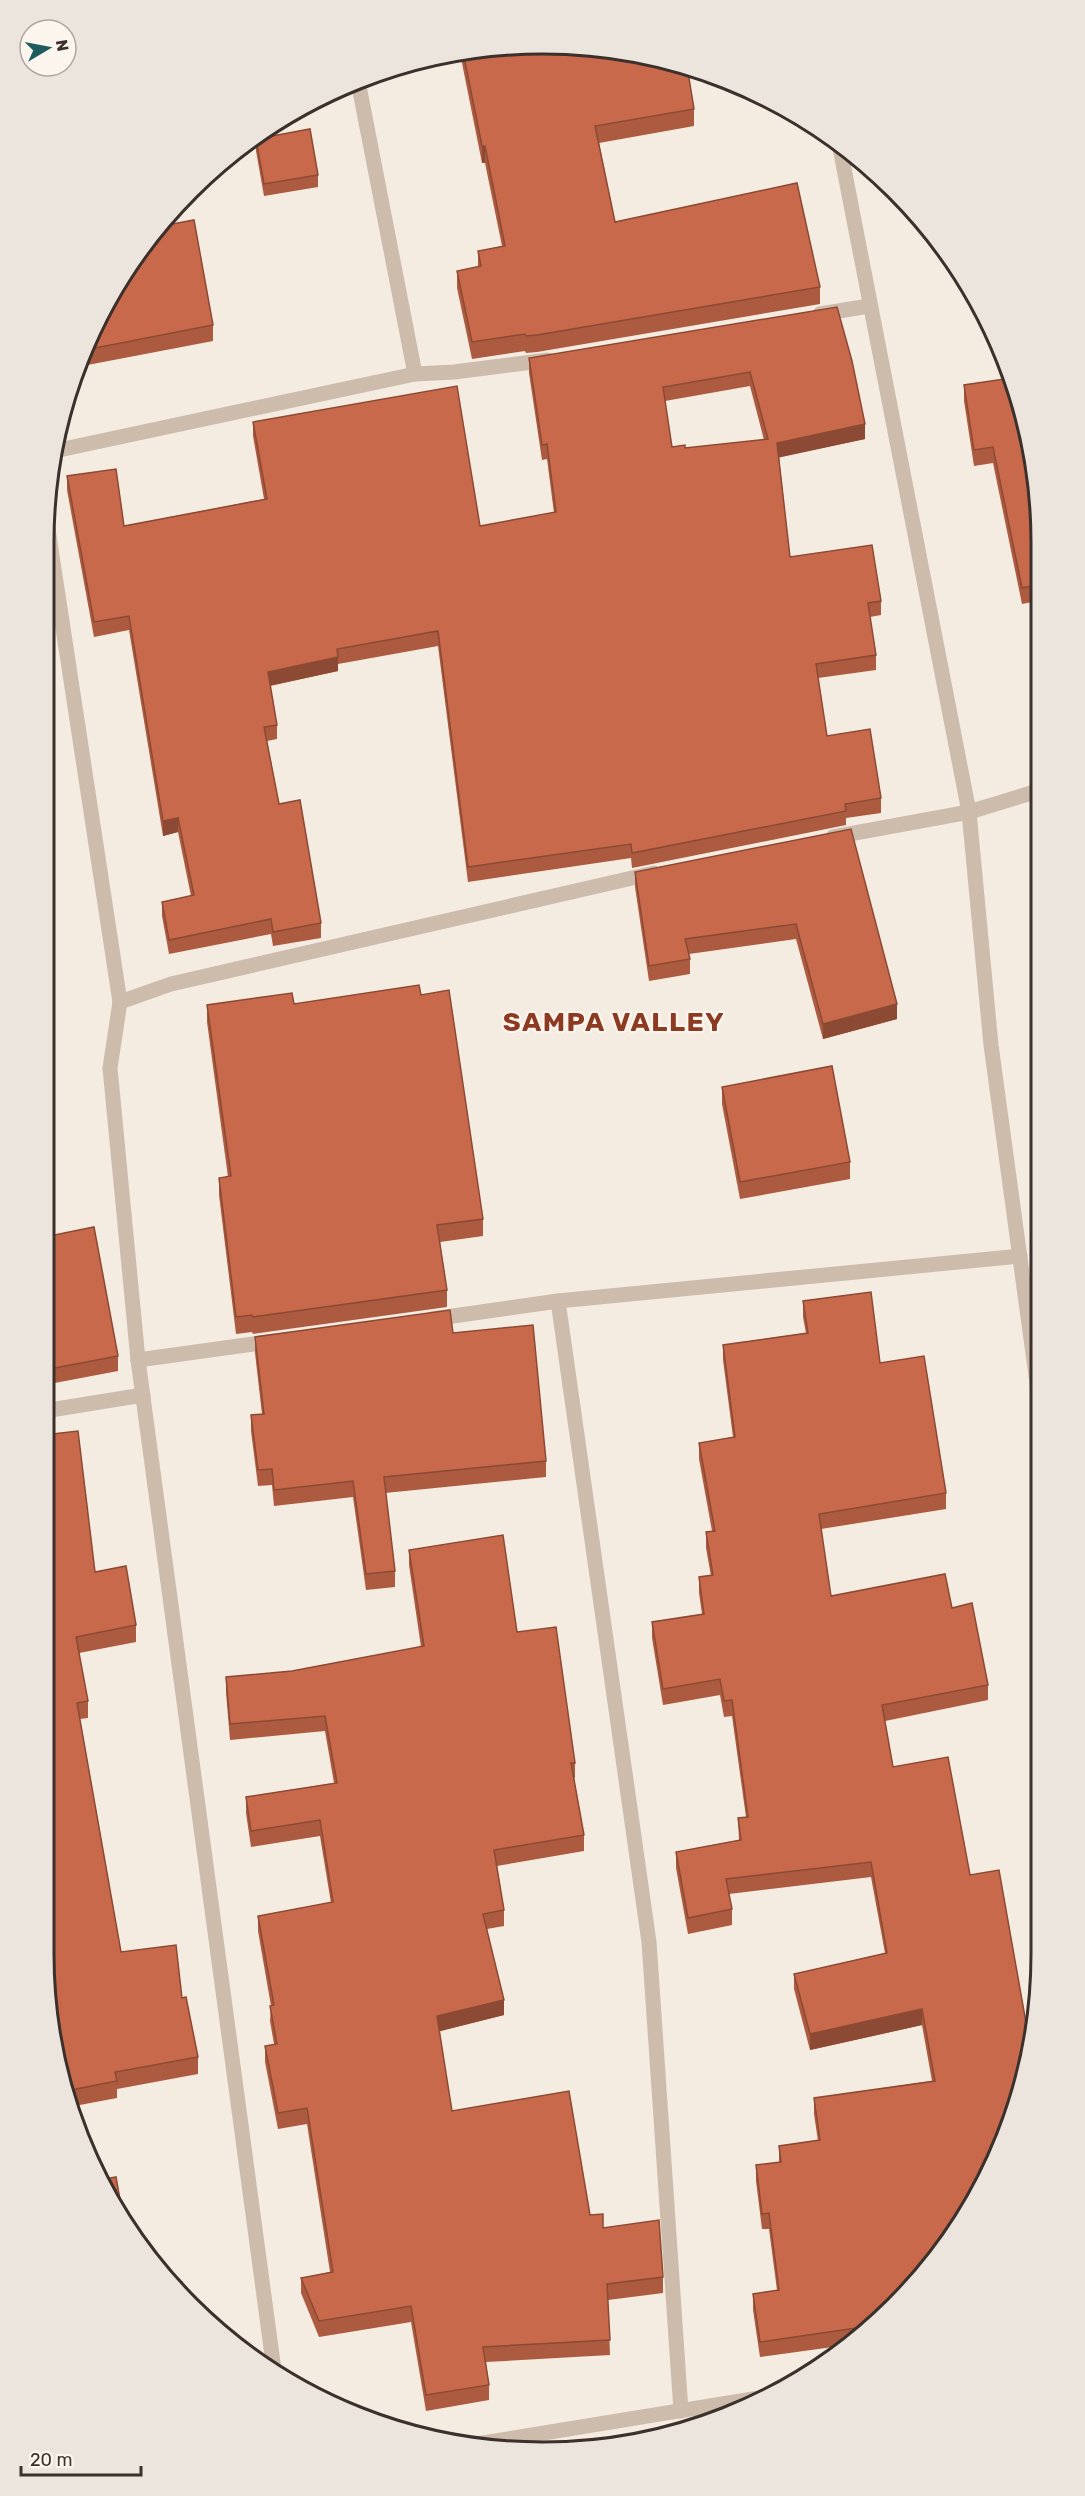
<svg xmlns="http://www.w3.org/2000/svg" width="1085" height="2496" font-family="Rubik,sans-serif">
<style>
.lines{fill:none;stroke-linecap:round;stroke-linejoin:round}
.minor{stroke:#cdbbac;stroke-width:15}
.wall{fill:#ac5a40;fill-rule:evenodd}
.shaded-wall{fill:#8c4a34}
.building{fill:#c8694b;stroke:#8c4a34;stroke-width:1.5;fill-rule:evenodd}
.labels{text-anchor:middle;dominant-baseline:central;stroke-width:4.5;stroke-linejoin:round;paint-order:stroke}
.district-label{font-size:27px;font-weight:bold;letter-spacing:1.5px;fill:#8c3b22;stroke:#fbf5ee}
.rim{fill:none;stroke:#3b302b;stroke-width:3}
</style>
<rect width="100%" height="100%" fill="#f4ebe1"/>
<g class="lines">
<g class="minor">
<path d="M 358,81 L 415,374"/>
<path d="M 839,143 L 969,812 L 991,1045 L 1040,1405"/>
<path d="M 820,314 L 869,306"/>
<path d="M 59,450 L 415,374 L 454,372 L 548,360"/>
<path d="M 47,523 L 120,1002 L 110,1068 L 138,1360 L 274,2370"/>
<path d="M 833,837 L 969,812 L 1038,791"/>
<path d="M 120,1002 L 171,984 L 654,873"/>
<path d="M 558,1301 L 649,1942 L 681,2411"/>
<path d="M 432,1319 L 558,1301 L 1020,1256"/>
<path d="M 138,1360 L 275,1341"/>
<path d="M 44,1411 L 143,1395"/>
<path d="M 477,2444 L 770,2396"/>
</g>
</g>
<g class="wall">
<path d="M 510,45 L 608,48 L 703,70 L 707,72 L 707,73 L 688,76 L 694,109 L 694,126 L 599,143 L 615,222 L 820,287 L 820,304 L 537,352 L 526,353 L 525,351 L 472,359 L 457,288 L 457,271 L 478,267 L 478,251 L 502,246 L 485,163 L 482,163 L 460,53 Z"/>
<path d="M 256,139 L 318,175 L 318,187 L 264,196 L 256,151 Z"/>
<path d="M 162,226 L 213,325 L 213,341 L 77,367 L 111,293 Z"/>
<path d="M 837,307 L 865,439 L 779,457 L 790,557 L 881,601 L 881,615 L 870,617 L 876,655 L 876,670 L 818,678 L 827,736 L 881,798 L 881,813 L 846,818 L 846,825 L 632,868 L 631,858 L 468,882 L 438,646 L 338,664 L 338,671 L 270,686 L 277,725 L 277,739 L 267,741 L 279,804 L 321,923 L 321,938 L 273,946 L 271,934 L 169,954 L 162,916 L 162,902 L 191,896 L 178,832 L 163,836 L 129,630 L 94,637 L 67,490 L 67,476 L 124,526 L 264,499 L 253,436 L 253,422 L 480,526 L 554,513 L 547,459 L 542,460 L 529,373 L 529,358 ZM 750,386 L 764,440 L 685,448 L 672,447 L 665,401 Z"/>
<path d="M 964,385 L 1037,477 L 1038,601 L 1022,604 L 993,463 L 974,466 L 964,401 Z"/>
<path d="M 851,829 L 897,1019 L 823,1039 L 796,939 L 689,954 L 690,959 L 690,974 L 649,981 L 635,887 L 635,872 Z"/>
<path d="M 421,995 L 483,1219 L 483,1236 L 440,1242 L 447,1290 L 447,1307 L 253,1334 L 252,1332 L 236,1334 L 219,1195 L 219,1178 L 228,1177 L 207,1022 L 207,1005 L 294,1004 Z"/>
<path d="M 722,1087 L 850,1162 L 850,1179 L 740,1199 L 722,1104 Z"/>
<path d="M 44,1237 L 118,1356 L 118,1371 L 44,1385 Z"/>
<path d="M 803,1301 L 880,1363 L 946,1493 L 946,1509 L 821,1529 L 831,1596 L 952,1608 L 988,1685 L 988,1700 L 885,1721 L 893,1767 L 970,1875 L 918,2282 L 840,2346 L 760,2357 L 753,2310 L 753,2294 L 777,2290 L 769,2229 L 762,2229 L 756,2181 L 756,2165 L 779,2163 L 779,2146 L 818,2141 L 814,2114 L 814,2098 L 932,2081 L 922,2025 L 810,2050 L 794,1989 L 794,1974 L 885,1953 L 871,1877 L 729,1894 L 732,1909 L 732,1925 L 688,1934 L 676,1868 L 676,1852 L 739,1840 L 738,1818 L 746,1817 L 732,1716 L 724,1717 L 720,1695 L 663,1705 L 652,1638 L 652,1622 L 702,1614 L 699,1593 L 699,1577 L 711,1576 L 706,1548 L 706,1532 L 712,1531 L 699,1459 L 699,1443 L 733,1437 L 723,1360 L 723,1345 L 806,1333 L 803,1317 Z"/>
<path d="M 453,1333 L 546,1461 L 546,1477 L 385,1493 L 395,1571 L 395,1587 L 366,1590 L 353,1497 L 274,1506 L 272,1485 L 258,1486 L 251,1431 L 251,1415 L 262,1414 L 255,1353 L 255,1337 Z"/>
<path d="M 44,1435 L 95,1572 L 136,1625 L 136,1642 L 79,1653 L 88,1701 L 88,1718 L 80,1719 L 121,1952 L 182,1998 L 198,2057 L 198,2074 L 117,2089 L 117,2098 L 69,2107 L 44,1953 Z"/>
<path d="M 409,1550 L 517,1632 L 575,1763 L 575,1778 L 574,1778 L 584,1835 L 584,1851 L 497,1866 L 504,1910 L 504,1926 L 487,1929 L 504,2015 L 439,2031 L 452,2111 L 590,2215 L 603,2228 L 663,2277 L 663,2293 L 608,2300 L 610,2355 L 486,2362 L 489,2385 L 489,2400 L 426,2411 L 411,2322 L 319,2337 L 301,2293 L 301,2278 L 330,2272 L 307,2124 L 278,2129 L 265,2062 L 265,2046 L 274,2044 L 270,2021 L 271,2006 L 258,1931 L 258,1916 L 331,1903 L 320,1836 L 251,1847 L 246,1813 L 246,1797 L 334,1783 L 325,1731 L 230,1740 L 226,1692 L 226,1677 L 292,1671 L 421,1647 L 409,1565 Z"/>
</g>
<g class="shaded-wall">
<rect x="482" y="146" width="3" height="17"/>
<path d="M 865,424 L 865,439 L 777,458 L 777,443 Z"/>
<path d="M 338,657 L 338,671 L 268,686 L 268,672 Z"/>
<path d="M 178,818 L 178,832 L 163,836 L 163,821 Z"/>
<path d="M 897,1004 L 897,1019 L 823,1039 L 823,1024 Z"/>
<path d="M 504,2000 L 504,2015 L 437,2032 L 437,2016 Z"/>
<path d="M 922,2009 L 922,2025 L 810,2050 L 810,2034 Z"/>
</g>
<g class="building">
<path d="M 510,45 L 608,48 L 687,66 L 694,109 L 595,126 L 615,222 L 797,183 L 820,287 L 537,335 L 526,336 L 525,334 L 472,342 L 457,271 L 481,266 L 478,251 L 505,246 L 485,146 L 482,146 L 463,52 Z"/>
<path d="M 310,129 L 318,175 L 264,184 L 256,139 Z"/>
<path d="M 194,220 L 213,325 L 85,350 L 111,293 L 161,222 L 162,226 Z"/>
<path d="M 837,307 L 852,361 L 865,424 L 777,443 L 790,557 L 872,545 L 881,601 L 868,603 L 876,655 L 816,664 L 827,736 L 870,729 L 881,798 L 845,804 L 846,811 L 632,853 L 631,844 L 468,867 L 438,631 L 337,649 L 338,657 L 268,672 L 277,725 L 264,727 L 279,804 L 300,800 L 321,923 L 273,932 L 271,919 L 169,940 L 162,902 L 194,895 L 178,818 L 163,821 L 129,616 L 94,622 L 67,476 L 116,469 L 124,526 L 267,499 L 253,422 L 457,386 L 480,526 L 556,512 L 547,444 L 542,445 L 529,358 ZM 750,372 L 768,439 L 685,448 L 685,445 L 672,447 L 663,387 Z"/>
<path d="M 1011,378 L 1037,477 L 1037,585 L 1022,588 L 993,447 L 974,450 L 964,385 Z"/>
<path d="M 851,829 L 897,1004 L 823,1024 L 796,924 L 685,939 L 690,959 L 649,966 L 635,872 Z"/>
<path d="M 419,985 L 421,995 L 449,990 L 483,1219 L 437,1225 L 447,1290 L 253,1317 L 252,1315 L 236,1317 L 219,1178 L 231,1176 L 207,1005 L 292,993 L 294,1004 Z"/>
<path d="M 832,1066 L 850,1162 L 740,1182 L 722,1087 Z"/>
<path d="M 94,1227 L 118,1356 L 44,1370 L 44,1237 Z"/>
<path d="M 871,1292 L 880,1363 L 924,1356 L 946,1493 L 819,1514 L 831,1596 L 945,1574 L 952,1608 L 972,1603 L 988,1685 L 882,1705 L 893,1767 L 948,1757 L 970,1875 L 999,1870 L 1028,2034 L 1015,2114 L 975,2203 L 918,2282 L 863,2327 L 760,2342 L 753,2294 L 779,2290 L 769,2213 L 762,2214 L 756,2165 L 781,2162 L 779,2146 L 820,2140 L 814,2098 L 935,2081 L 922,2009 L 810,2034 L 794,1974 L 887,1953 L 871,1862 L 726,1879 L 732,1909 L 688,1918 L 676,1852 L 741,1840 L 738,1818 L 748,1817 L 732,1700 L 724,1701 L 720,1679 L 663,1689 L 652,1622 L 704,1614 L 699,1577 L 713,1575 L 706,1532 L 715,1531 L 699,1443 L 735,1437 L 723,1345 L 808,1333 L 803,1301 Z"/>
<path d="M 450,1310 L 453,1333 L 533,1325 L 546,1461 L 384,1477 L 395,1571 L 366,1574 L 353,1481 L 274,1490 L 272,1469 L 258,1470 L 251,1415 L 264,1414 L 255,1337 Z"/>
<path d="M 78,1431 L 95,1572 L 126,1566 L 136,1625 L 76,1637 L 88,1701 L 77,1703 L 121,1952 L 176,1945 L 182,1998 L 186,1997 L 198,2057 L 115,2072 L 117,2081 L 66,2091 L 44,1953 L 44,1435 Z"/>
<path d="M 503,1535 L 517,1632 L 556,1627 L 575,1763 L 571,1763 L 584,1835 L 494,1850 L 504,1910 L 483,1914 L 504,2000 L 437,2016 L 452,2111 L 569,2091 L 590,2215 L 603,2214 L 603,2228 L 659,2220 L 663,2277 L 607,2284 L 610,2340 L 483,2347 L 489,2385 L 426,2395 L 411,2306 L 319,2321 L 301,2278 L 333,2272 L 307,2108 L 278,2113 L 265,2046 L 277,2044 L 270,2006 L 274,2005 L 258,1916 L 333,1902 L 320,1820 L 251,1831 L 246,1797 L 337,1783 L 325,1716 L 230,1724 L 226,1677 L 292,1671 L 424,1646 L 409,1550 Z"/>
<path d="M 116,2177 L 124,2222 L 110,2203 L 100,2180 Z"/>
<path d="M 182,2282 L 183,2296 L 169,2284 Z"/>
</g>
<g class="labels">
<g class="district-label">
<text x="614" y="1022">SAMPA VALLEY</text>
</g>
</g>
<path d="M0 0H1085V2496H0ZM542 54H543A488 488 0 0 1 1031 542V1954A488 488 0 0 1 543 2442H542A488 488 0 0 1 54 1954V542A488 488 0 0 1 542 54Z" fill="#ece5de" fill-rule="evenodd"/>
<path class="rim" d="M542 54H543A488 488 0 0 1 1031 542V1954A488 488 0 0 1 543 2442H542A488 488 0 0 1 54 1954V542A488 488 0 0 1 542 54Z"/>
<g transform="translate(48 48) rotate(80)"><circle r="28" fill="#fbf5ee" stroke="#aea6a0" stroke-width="1.5"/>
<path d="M0-4.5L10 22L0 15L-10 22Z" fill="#1f5a5e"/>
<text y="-9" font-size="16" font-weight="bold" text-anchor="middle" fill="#3b302b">N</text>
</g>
<path d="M21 2466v9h120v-9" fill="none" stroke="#3b302b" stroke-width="3"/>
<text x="30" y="2466" font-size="18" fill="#3b302b" stroke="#fbf5ee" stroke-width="4.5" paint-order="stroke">20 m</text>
</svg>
